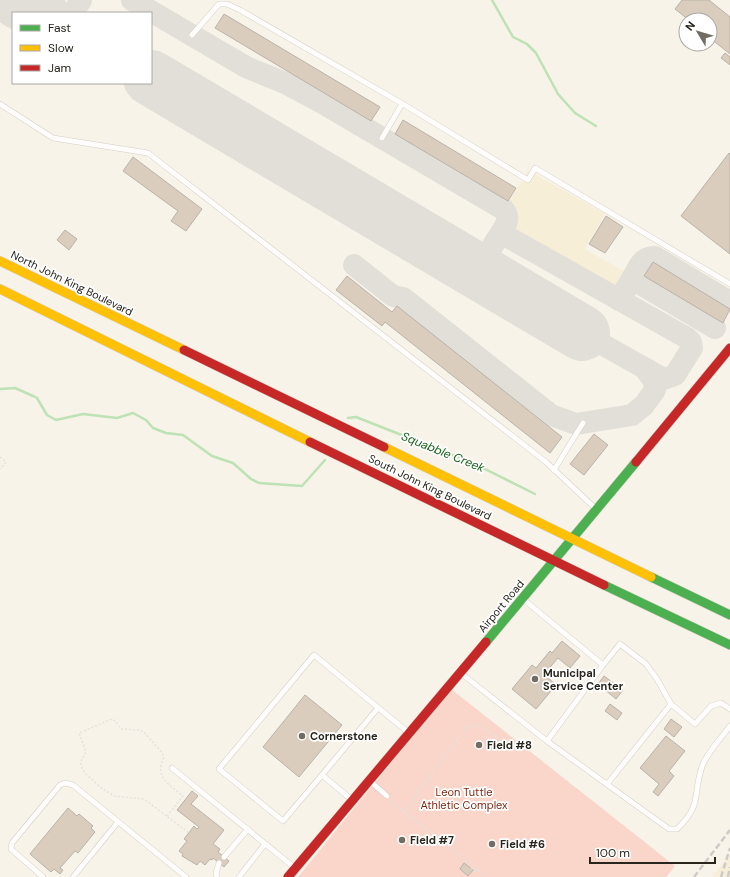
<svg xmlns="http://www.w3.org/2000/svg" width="730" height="877" font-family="'DM Sans',sans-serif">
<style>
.built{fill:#f7eed8}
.green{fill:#f9d6c9}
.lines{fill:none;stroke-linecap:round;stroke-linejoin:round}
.stream{stroke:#bce2b5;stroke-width:2.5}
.taxiway{stroke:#e2dfd8;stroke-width:22}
.runway{stroke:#e2dfd8;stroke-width:56}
.building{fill:#dbcdbe;stroke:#b8b3aa}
.lane-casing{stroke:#d3cfc6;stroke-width:6}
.fast-casing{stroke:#d3cfc6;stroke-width:10}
.slow-casing{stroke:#d3cfc6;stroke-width:10}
.jam-casing{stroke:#d3cfc6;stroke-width:10}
.path{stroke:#e4e2df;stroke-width:1.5;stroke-dasharray:2 2;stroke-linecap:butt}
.lane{stroke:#fefdfc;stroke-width:5}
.fast{stroke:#4caf50;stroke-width:9}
.slow{stroke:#ffc107;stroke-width:9}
.jam{stroke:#c62828;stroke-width:9}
.rail{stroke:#cdcbc8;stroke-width:2.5;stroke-dasharray:6 3;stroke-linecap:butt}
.poi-dot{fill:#716d63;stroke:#fff;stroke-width:1.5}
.labels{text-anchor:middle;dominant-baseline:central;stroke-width:3.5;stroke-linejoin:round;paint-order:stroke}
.street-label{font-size:11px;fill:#28251c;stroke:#fff}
.poi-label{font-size:11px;font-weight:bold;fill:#28251c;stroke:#fff;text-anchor:start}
.park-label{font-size:11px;fill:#81270f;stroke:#fff}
.water-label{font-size:12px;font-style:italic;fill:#1a651c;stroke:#fff}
</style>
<rect width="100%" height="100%" fill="#f8f3e8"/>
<g class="built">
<path d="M 528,170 L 605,214 L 585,249 L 638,279 L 623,306 L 492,231 Z"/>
<path d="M 730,854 L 730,877 L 712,877 Z"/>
</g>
<path class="green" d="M 451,689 L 675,866 L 666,877 L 298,877 Z"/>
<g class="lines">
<g class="stream">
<path d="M 492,0 L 513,37 L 527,44 L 536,53 L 558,94 L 575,113 L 596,126"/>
<path d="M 0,389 L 15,388 L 33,396 L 37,398 L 47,415 L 56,420 L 83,414 L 117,418 L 133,413 L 146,420 L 153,428 L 166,433 L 183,435 L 212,456 L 233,463 L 251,479 L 259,483 L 302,486 L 325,460"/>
<path d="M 348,418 L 356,417 L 475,464 L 535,494"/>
</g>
<g class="taxiway">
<path d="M 132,0 L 246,67 L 285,83 L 319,101 L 503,209 C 513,219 503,229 497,239"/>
<path d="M 73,13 L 81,0"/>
<path d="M 354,265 L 393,296 L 403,298 L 551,415 L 576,424 L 632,415 L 644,405 L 655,390 L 654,381 L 646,370"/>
<path d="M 477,270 L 497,239 L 500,237 L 508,237 L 687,338 L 691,342 L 692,348 L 675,375 L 664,379 L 582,333"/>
<path d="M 632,279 C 638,268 641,257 655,257 L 728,301"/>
<path d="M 619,300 L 632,279 L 715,328"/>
</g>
<g class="runway">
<path d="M 17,0 L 40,13"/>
<path d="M 151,78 L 582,333"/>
</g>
</g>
<g class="building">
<path d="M 682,0 L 709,0 L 730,17 L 730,54 L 710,38 L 710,20 L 689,20 L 675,9 Z"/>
<path d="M 224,14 L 380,107 L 371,121 L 215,28 Z"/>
<path d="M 725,53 L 730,57 L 730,65 L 721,58 Z"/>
<path d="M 403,120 L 516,188 L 508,201 L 395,134 Z"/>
<path d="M 729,153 L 730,154 L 730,254 L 681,216 Z"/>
<path d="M 133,157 L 202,209 L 186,231 L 171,221 L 178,211 L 123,171 Z"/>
<path d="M 606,216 L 623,227 L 605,253 L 589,244 Z"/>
<path d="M 65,230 L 77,239 L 69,250 L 57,240 Z"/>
<path d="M 653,262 L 730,309 L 723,323 L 644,276 Z"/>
<path d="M 347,276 L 392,312 L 397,306 L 562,437 L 550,453 L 385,322 L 382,326 L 336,290 Z"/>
<path d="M 594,434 L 608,445 L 584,475 L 570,464 Z"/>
<path d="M 562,641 L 580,656 L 570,668 L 558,658 L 544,674 L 556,685 L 536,709 L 512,689 L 532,665 L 536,668 L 550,651 L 552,653 Z"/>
<path d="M 604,676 L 623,690 L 616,699 L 598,684 Z"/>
<path d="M 305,695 L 342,725 L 299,777 L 263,747 Z"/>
<path d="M 610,704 L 622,713 L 617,720 L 605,711 Z"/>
<path d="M 671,719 L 682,727 L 674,737 L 664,729 Z"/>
<path d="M 666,736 L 685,751 L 669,771 L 674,776 L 658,796 L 653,792 L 659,784 L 640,768 Z"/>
<path d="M 192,791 L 198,796 L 191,804 L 224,830 L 213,844 L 220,849 L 218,852 L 229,861 L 224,867 L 213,858 L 212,860 L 210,859 L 205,865 L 200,861 L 197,865 L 182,856 L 183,854 L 179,851 L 187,841 L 184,839 L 194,826 L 197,829 L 199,827 L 177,810 Z"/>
<path d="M 68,808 L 77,816 L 79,814 L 93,826 L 91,828 L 95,832 L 78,853 L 75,851 L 60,868 L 63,870 L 60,874 L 54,869 L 51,872 L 30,854 Z"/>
<path d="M 464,863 L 473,870 L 468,876 L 460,869 Z"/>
</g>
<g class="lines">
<g class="lane-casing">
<g id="lane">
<path d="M 192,35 L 219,4 L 227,4 L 240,10 L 408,107 L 528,180 L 535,168 L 730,284"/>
<path d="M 0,104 L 53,138 L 148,153 L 546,462 L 596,509"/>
<path d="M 382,138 L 402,104"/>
<path d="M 554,470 L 583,423"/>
<path d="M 523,599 L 603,665 L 620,644 L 646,664 L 657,679 L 671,704 L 695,724 L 711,706 L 721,703 L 730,709"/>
<path d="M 462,674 L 547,741 L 669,829 L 677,829 C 703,804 692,796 702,767 C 705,755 722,737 730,726"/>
<path d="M 547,741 L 603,665"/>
<path d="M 172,768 L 295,868"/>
<path d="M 322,775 L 378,708"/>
<path d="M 370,781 L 387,796"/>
<path d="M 608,783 L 671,704"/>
<path d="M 352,800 L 322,775 L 283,821 L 219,769 L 314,655 L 409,733"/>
<path d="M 224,857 L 248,829"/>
<path d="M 43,877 L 11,849 L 12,843 L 60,785 L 65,783 L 73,785 L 186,877"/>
<path d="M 73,877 L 118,822"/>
<path d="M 217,877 L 216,873 L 219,863"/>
<path d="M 239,877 L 265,844"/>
</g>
</g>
<g class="fast-casing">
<g id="fast">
<path d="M 651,577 L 730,615"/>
<path d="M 604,585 L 730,645"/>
<path d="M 486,642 L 636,462"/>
</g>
</g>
<g class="slow-casing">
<g id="slow">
<path d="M 0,261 L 184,350"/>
<path d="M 0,289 L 310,442"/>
<path d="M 384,447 L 651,577"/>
</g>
</g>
<g class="jam-casing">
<g id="jam">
<path d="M 184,350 L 384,447"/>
<path d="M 310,442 L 604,585"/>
<path d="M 636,462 L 730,348"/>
<path d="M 288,877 L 486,642"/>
</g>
</g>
<g class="path">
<path d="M 0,457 L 6,462 L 0,469"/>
<path d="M 390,801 L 488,877"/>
<path d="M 404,812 L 467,727 L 480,725 L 502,742"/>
<path d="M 167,816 L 183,796 C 169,784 154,778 164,757 L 162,753 L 145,733 L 140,730 L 121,729 L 115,721 L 112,719 L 79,733 L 86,752 L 81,761 L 81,766 L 85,773 L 100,787 L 114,796 L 144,799 L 189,833"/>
<path d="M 471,868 L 476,872 L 479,870"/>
</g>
<use href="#lane" class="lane"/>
<use href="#fast" class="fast"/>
<use href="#slow" class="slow"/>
<use href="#jam" class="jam"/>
<g class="rail">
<path d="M 694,877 L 730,830"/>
<path d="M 721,877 L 730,848"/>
<path d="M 728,877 L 730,867"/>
</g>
</g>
<g class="poi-dot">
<circle cx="535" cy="679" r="4"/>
<circle cx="302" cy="736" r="4"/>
<circle cx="479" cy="745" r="4"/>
<circle cx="402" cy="840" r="4"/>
<circle cx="492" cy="844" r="4"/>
</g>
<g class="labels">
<g class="street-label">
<text transform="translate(72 283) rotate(26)">North John King Boulevard</text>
<text transform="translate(430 487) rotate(26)">South John King Boulevard</text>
<text transform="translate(501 606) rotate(-50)">Airport Road</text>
</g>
<g class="poi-label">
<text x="543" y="673">Municipal<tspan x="543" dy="13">Service Center</tspan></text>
<text x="310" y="736">Cornerstone</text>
<text x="487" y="745">Field #8</text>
<text x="410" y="840">Field #7</text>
<text x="500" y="844">Field #6</text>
</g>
<g class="park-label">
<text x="464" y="792">Leon Tuttle<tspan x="464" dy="13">Athletic Complex</tspan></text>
</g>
<g class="water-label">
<text transform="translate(443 452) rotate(22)">Squabble Creek</text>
</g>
</g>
<rect x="12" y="12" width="140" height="72" fill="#ffffff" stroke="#a9a8a4"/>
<rect x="20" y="25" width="20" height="6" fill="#4caf50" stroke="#a9a8a4"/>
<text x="48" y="32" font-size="12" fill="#28251c">Fast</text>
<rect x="20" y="45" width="20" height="6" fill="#ffc107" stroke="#a9a8a4"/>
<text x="48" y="52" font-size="12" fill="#28251c">Slow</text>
<rect x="20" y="65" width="20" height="6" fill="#c62828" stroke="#a9a8a4"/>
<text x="48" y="72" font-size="12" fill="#28251c">Jam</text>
<g transform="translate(698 32) rotate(308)"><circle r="19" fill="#ffffff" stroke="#a9a8a4"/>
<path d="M0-3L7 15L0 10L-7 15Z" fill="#716d63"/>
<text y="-6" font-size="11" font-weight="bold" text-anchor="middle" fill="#28251c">N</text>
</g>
<path d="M590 857v6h125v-6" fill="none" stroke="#28251c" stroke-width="2"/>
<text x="596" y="857" font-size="12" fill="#28251c" stroke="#ffffff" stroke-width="3" paint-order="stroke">100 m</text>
</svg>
